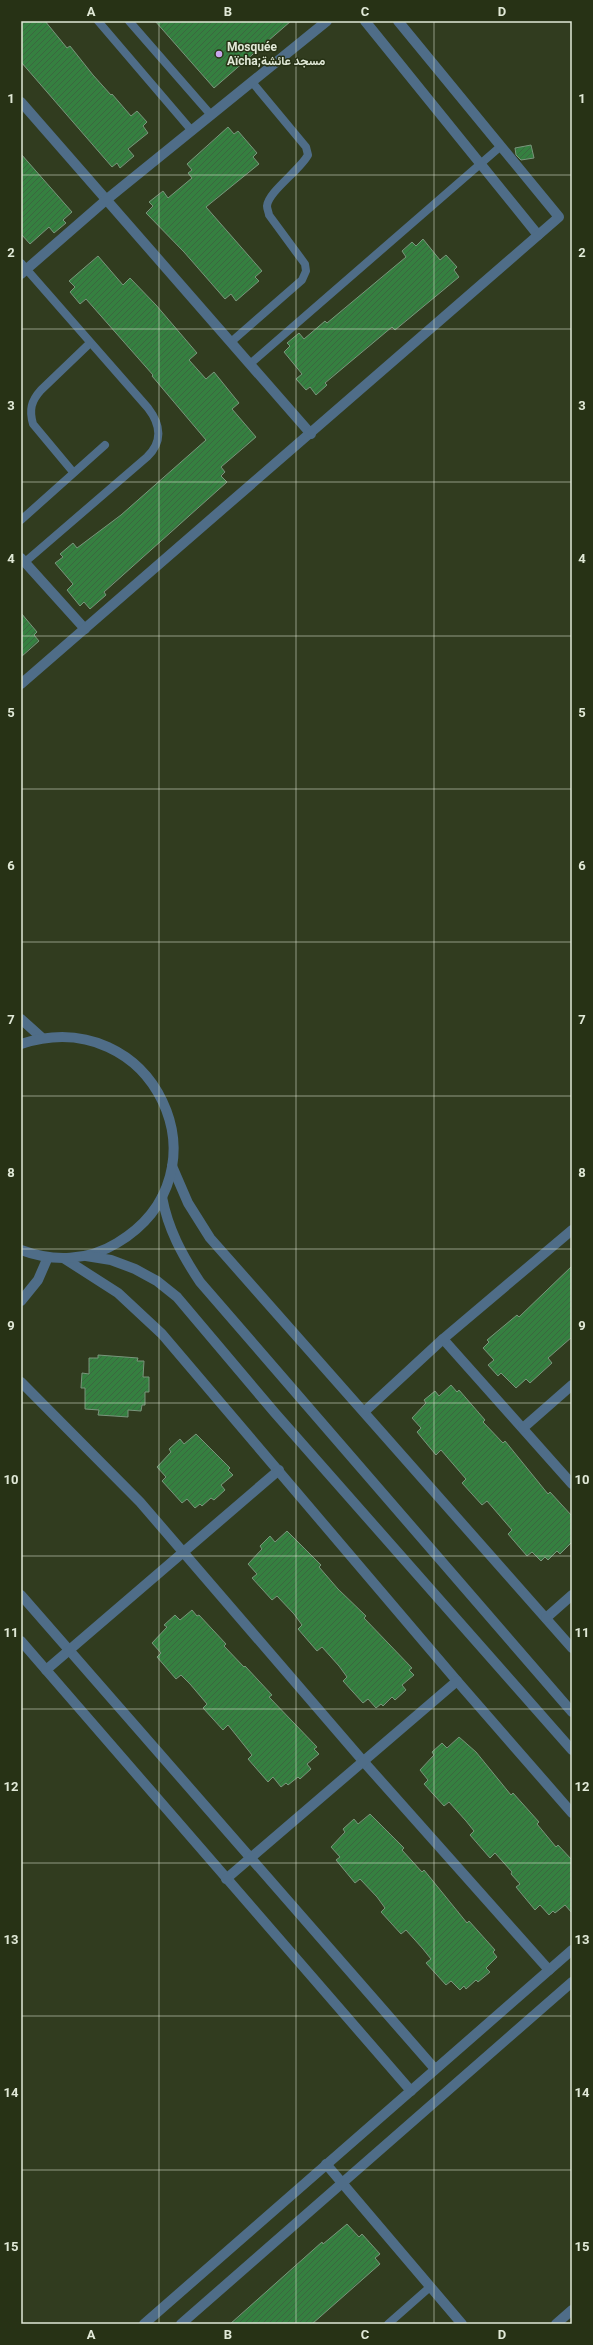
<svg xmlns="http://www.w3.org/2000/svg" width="593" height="2345" font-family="Roboto,Vazirmatn,sans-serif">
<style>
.building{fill:url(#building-hatch);stroke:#79957b}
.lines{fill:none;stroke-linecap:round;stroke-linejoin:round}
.service{stroke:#4f6d88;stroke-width:8}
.minor{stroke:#4f6d88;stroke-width:10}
.tertiary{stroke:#4f6d88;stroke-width:10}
.grid{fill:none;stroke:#e1e9d7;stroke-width:1;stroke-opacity:0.55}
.poi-dot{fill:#c9a5ee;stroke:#273215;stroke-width:1.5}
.labels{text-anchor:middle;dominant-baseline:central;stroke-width:3;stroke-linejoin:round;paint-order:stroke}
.poi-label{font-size:12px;font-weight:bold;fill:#e1e9d7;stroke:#273215;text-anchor:start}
.neatline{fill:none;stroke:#e1e9d7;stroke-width:1.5}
.grid-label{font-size:13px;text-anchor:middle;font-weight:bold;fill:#e1e9d7}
</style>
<defs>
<pattern id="building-hatch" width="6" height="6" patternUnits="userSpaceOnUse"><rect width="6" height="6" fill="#358040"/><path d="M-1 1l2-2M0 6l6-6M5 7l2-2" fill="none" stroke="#3c6640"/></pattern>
</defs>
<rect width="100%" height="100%" fill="#313c1f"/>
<g class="building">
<path d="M 21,21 L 45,21 L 67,48 L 70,46 L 93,75 L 111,95 L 112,94 L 131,116 L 137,111 L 147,122 L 143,126 L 148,133 L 128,149 L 134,156 L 120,168 L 117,163 L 112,167 L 21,62 Z"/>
<path d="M 155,21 L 291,21 L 214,88 Z"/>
<path d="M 228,127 L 234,134 L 238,131 L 257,153 L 253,157 L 259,164 L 206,207 L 262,271 L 255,277 L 259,281 L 236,301 L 231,294 L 225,299 L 184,252 L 146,213 L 153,206 L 149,202 L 163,191 L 168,198 L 192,178 L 188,173 L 192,170 L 187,164 Z"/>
<path d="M 531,145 L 534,158 L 521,160 L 516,155 L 515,148 Z"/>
<path d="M 21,154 L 72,212 L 63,220 L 66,223 L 54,233 L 49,227 L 30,244 L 21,234 Z"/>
<path d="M 423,239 L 440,260 L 446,255 L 457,267 L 454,270 L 459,277 L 395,330 L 392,327 L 325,383 L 327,385 L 316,395 L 310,387 L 306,390 L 296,379 L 302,374 L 284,352 L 290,346 L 287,343 L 299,333 L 304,339 L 325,321 L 327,323 L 406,257 L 402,251 L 412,242 L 416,246 Z"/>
<path d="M 98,256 L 123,285 L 130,278 L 156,305 L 197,353 L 189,360 L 206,379 L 214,372 L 239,403 L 232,409 L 256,437 L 221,467 L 225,472 L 221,476 L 227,482 L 104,592 L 106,595 L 90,609 L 84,602 L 80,606 L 67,590 L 73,584 L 55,563 L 63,557 L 60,554 L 73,543 L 77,548 L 121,515 L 206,440 L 152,376 L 153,375 L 86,299 L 80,304 L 70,292 L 75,287 L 69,281 Z"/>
<path d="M 21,613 L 37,632 L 34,635 L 39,641 L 21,657 Z"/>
<path d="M 572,1266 L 572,1337 L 548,1358 L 552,1363 L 530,1383 L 526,1379 L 516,1388 L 501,1373 L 498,1376 L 488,1365 L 494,1360 L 483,1348 L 489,1342 L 487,1340 L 517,1315 L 519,1317 Z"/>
<path d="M 98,1355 L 138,1358 L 137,1361 L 144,1361 L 143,1377 L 149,1377 L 149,1392 L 145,1392 L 145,1405 L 142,1405 L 141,1411 L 128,1410 L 128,1417 L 114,1416 L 98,1415 L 99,1410 L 85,1409 L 85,1388 L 81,1388 L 82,1373 L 89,1374 L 89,1358 L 98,1358 Z"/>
<path d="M 451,1385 L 457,1392 L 459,1390 L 485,1420 L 483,1422 L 503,1443 L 505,1441 L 548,1494 L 550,1492 L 572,1516 L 572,1542 L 560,1554 L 557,1551 L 548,1560 L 545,1557 L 541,1561 L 532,1552 L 527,1556 L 508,1534 L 512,1530 L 487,1501 L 482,1505 L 462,1483 L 466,1479 L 441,1450 L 436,1455 L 417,1432 L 421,1428 L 412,1418 L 426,1403 L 424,1400 L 435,1391 L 439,1396 Z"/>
<path d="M 196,1434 L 230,1468 L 228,1470 L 233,1475 L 221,1485 L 225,1490 L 214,1500 L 211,1498 L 202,1506 L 200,1504 L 195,1508 L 187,1499 L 182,1503 L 162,1481 L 166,1477 L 157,1467 L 171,1452 L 169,1449 L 180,1439 L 184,1444 Z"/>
<path d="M 287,1531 L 321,1565 L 319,1567 L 338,1589 L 366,1616 L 364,1618 L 412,1668 L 409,1670 L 414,1675 L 402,1685 L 406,1690 L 395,1700 L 392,1697 L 383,1706 L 381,1704 L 376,1708 L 368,1699 L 363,1703 L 343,1681 L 347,1677 L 339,1666 L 322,1647 L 317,1651 L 298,1629 L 302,1625 L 294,1614 L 277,1596 L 272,1600 L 252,1578 L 257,1574 L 248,1564 L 262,1549 L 260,1546 L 270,1536 L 275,1542 Z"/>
<path d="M 192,1610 L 197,1616 L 199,1615 L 226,1644 L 224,1646 L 244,1667 L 245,1666 L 272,1695 L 269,1697 L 317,1747 L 314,1749 L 319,1754 L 307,1764 L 311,1769 L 300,1779 L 298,1777 L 288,1785 L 286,1783 L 281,1787 L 273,1777 L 268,1782 L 248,1759 L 252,1755 L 228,1725 L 223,1730 L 203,1708 L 207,1704 L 190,1684 L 181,1675 L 176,1679 L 157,1657 L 161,1653 L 152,1643 L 167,1627 L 164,1625 L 175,1615 L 180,1620 Z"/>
<path d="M 459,1737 L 476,1752 L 511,1795 L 513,1793 L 539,1822 L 537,1824 L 556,1847 L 558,1845 L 572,1860 L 572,1913 L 565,1905 L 555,1913 L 553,1911 L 549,1915 L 540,1905 L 535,1910 L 516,1887 L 520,1884 L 511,1874 L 512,1872 L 495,1853 L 490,1858 L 470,1835 L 474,1831 L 466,1821 L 449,1802 L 444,1806 L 424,1784 L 428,1780 L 420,1770 L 434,1755 L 432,1752 L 442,1743 L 447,1748 Z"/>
<path d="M 370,1814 L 404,1848 L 402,1850 L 422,1872 L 424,1870 L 467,1923 L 469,1921 L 495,1950 L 493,1952 L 497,1957 L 486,1968 L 490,1972 L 478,1982 L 476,1980 L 466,1989 L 464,1986 L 460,1990 L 451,1981 L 446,1985 L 426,1963 L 431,1959 L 423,1949 L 406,1930 L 401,1934 L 381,1912 L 385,1908 L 377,1897 L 360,1879 L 355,1883 L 336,1860 L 340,1857 L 331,1847 L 345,1832 L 343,1829 L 354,1819 L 358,1824 Z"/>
<path d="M 347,2224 L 359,2237 L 362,2234 L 380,2254 L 375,2258 L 380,2264 L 312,2324 L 230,2324 L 322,2242 L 323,2244 Z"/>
</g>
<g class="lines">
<g class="service">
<path d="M 98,21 L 192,131"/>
<path d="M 129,21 L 211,115"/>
<path d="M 21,263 L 148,408 C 161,425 163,442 147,457 L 25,562"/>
<path d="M 231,342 L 302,280 L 306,271 L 305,264 L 269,215 C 269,213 267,209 267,206 C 268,192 300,170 308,155 L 306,147 L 252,82"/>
<path d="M 250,364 L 501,146"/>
<path d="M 73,472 L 33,424 C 29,410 31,401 41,390 L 90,343"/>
<path d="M 21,520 L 105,445"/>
<path d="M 388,2324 L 430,2287"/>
</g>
<g class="minor">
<path d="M 365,21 L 538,235"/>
<path d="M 21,102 L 311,434"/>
<path d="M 21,274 L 106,200 L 327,21"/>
<path d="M 21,558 L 85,629"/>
<path d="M 21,684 L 559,217 L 398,21"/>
<path d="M 21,1019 L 41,1037"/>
<path d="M 172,1166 L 188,1203 L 210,1238 L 572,1648"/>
<path d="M 65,1259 L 118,1293 L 162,1334 L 457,1681 L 572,1813"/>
<path d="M 21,1301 L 38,1280 L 48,1257"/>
<path d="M 443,1339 L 572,1484"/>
<path d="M 21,1382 L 140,1502 L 363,1761 L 549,1970"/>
<path d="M 365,1411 L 443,1339 L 572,1230"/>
<path d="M 523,1428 L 572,1385"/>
<path d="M 21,1595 L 435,2069"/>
<path d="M 546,1618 L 572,1595"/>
<path d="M 21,1641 L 411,2091"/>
<path d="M 46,1670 L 279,1470"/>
<path d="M 226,1879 L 457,1681"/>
<path d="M 326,2164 L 462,2324"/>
<path d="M 144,2324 L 572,1950"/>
<path d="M 181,2324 L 572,1982"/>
<path d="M 556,2324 L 572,2310"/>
</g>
<g class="tertiary">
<path d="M 21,1044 C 153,1001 234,1173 117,1243 C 88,1261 53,1262 21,1250"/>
<path d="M 162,1197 C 168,1229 182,1255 200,1282 L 572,1712"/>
<path d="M 86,1256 L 111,1260 L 135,1269 L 157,1281 L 177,1297 L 275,1413 L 572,1750"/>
</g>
</g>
<path class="grid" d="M 159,21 L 159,2324M 296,21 L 296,2324M 434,21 L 434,2324M 21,175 L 572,175M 21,329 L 572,329M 21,482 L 572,482M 21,636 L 572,636M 21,789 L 572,789M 21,942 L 572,942M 21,1096 L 572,1096M 21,1249 L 572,1249M 21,1403 L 572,1403M 21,1556 L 572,1556M 21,1709 L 572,1709M 21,1863 L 572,1863M 21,2016 L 572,2016M 21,2170 L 572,2170"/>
<circle class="poi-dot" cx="219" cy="54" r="4"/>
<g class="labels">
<g class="poi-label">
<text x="227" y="47">Mosquée<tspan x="227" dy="14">Aïcha;مسجد عائشة</tspan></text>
</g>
</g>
<rect width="593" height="2345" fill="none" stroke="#273215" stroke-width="44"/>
<rect x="22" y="22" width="549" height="2301" class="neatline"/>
<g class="grid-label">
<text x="91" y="16">A</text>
<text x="228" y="16">B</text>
<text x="365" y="16">C</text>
<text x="502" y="16">D</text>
<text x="11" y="103">1</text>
<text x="582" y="103">1</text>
<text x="11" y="257">2</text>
<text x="582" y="257">2</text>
<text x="11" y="410">3</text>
<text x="582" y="410">3</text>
<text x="11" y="563">4</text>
<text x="582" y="563">4</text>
<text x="11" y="717">5</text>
<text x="582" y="717">5</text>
<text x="11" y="870">6</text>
<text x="582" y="870">6</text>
<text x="11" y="1024">7</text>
<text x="582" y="1024">7</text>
<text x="11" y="1177">8</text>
<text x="582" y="1177">8</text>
<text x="11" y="1330">9</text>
<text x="582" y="1330">9</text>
<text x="11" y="1484">10</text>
<text x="582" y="1484">10</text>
<text x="11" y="1637">11</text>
<text x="582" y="1637">11</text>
<text x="11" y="1791">12</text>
<text x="582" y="1791">12</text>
<text x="11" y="1944">13</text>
<text x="582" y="1944">13</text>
<text x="11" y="2097">14</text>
<text x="582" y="2097">14</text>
<text x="11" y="2251">15</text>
<text x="582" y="2251">15</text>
<text x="91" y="2339">A</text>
<text x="228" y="2339">B</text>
<text x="365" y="2339">C</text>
<text x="502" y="2339">D</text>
</g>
</svg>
